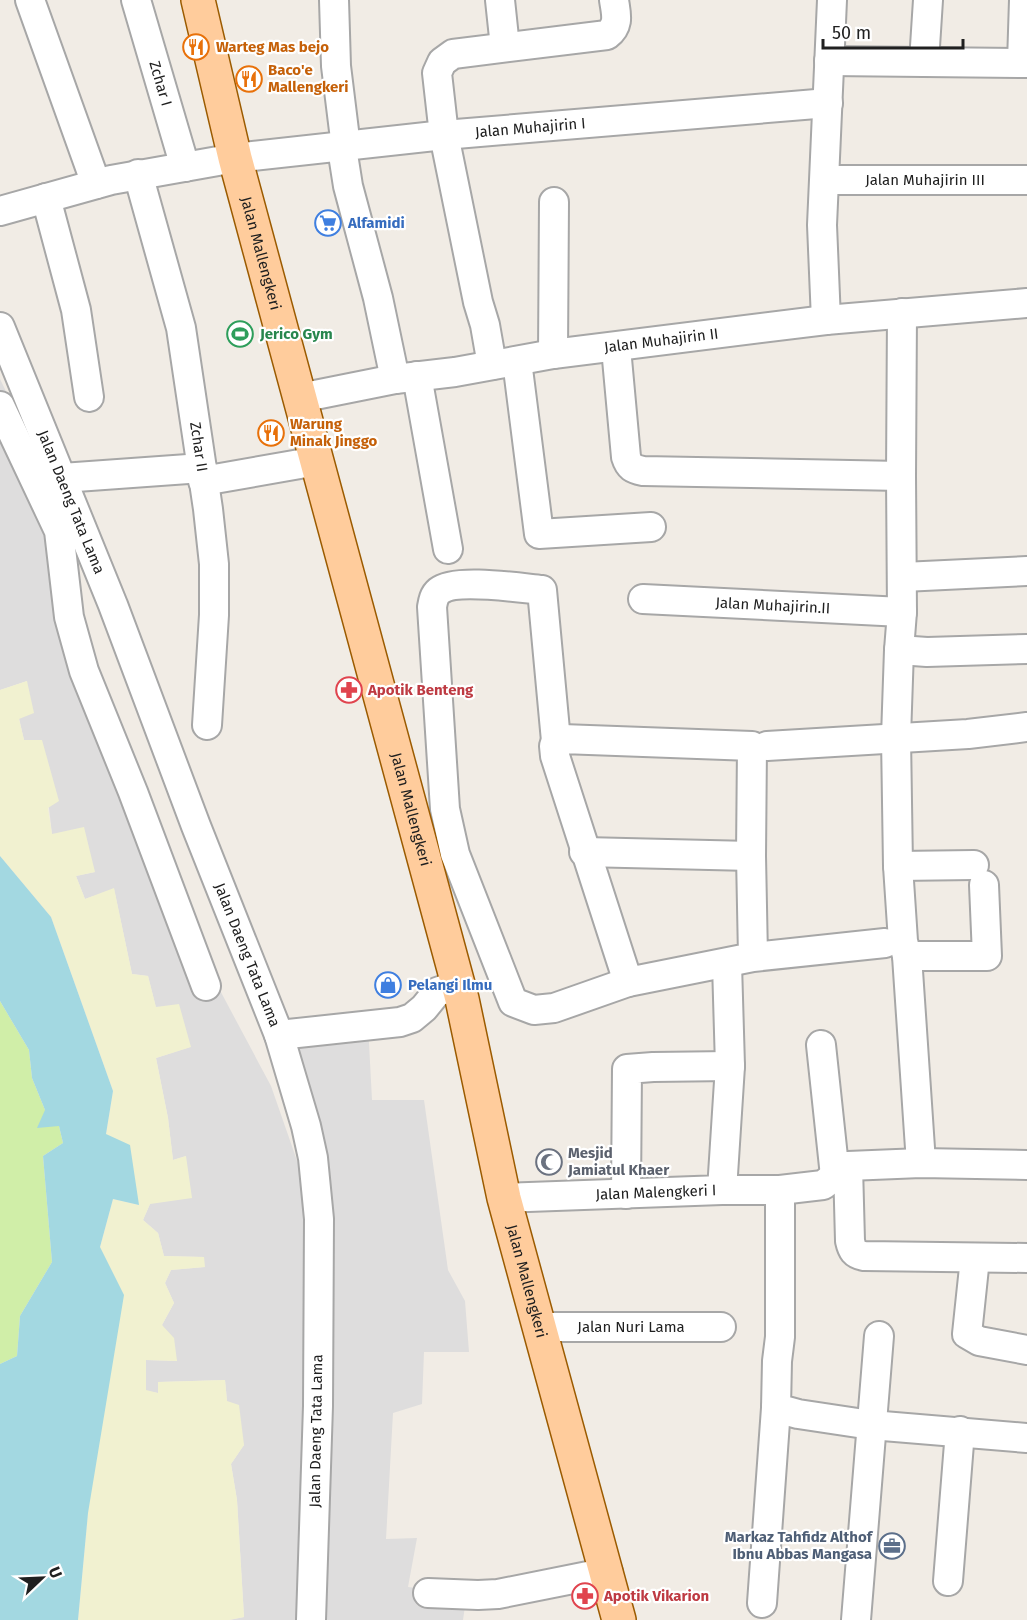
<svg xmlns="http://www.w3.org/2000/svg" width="1027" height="1620" font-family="'Fira Sans',sans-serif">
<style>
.residential{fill:#dedddd}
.farmland{fill:#f1f1d0}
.grass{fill:#d0eea8}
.water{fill:#a3d8e1}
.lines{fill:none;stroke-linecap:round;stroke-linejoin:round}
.minor-casing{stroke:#a7a7a7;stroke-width:32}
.major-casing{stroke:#9b5b00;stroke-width:36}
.minor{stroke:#fff;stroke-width:28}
.major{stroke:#ffcc9c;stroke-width:33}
.labels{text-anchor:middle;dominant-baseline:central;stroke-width:4.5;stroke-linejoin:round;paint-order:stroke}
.food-label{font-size:15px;font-weight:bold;fill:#c56008;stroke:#fff;text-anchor:start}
.street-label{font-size:15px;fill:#202020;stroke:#fff}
.shop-label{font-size:15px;font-weight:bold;fill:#366cbe;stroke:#fff;text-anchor:start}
.leisure-label{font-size:15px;font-weight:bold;fill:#27864d;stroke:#fff;text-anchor:start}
.health-label{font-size:15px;font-weight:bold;fill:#be3a42;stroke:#fff;text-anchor:start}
.worship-label{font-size:15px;font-weight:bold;fill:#5b616d;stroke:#fff;text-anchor:start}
.service-label{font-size:15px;font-weight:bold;fill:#4e5e75;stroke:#fff;text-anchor:end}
</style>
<rect width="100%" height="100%" fill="#f1ece5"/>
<path class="residential" d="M 0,379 L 44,469 L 79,651 L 215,981 L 271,1086 L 302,1175 L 288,1035 L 368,1024 L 372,1100 L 424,1100 L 448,1270 L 465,1301 L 469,1352 L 424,1352 L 422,1404 L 393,1413 L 386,1539 L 417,1538 L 408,1587 L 460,1593 L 465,1606 L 463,1620 L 229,1620 L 244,1617 L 237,1500 L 231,1464 L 244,1445 L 227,1401 L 225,1380 L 159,1382 L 158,1393 L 146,1391 L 146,1360 L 177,1361 L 162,1325 L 174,1303 L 165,1283 L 171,1270 L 204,1267 L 203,1257 L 164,1256 L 158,1233 L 143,1220 L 150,1204 L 186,1156 L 173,1160 L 168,1118 L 156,1058 L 190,1047 L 156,1008 L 148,976 L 132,974 L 114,889 L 85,899 L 76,876 L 95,872 L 52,834 L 41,740 L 24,740 L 19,718 L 27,681 L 0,690 Z"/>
<path class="farmland" d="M 27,681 L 34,713 L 19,719 L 24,740 L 42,740 L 59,801 L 48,808 L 52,834 L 84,827 L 95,872 L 76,876 L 85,899 L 114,888 L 132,974 L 148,976 L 156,1007 L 179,1004 L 191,1047 L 156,1058 L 168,1118 L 173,1160 L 186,1156 L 192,1198 L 150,1204 L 143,1220 L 158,1233 L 164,1256 L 204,1257 L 205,1267 L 171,1270 L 165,1283 L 174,1303 L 162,1325 L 174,1338 L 177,1361 L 146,1360 L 146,1390 L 158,1393 L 158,1382 L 225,1380 L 227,1401 L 239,1405 L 244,1445 L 231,1464 L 237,1500 L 244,1617 L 229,1620 L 78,1620 L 88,1513 L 100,1247 L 113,1199 L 139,1205 L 106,1134 L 113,1091 L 51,917 L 0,856 L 0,690 Z"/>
<path class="grass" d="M 0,1001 L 29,1050 L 32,1078 L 45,1110 L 59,1126 L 63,1143 L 43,1156 L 52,1262 L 20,1316 L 17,1356 L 0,1364 Z"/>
<path class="water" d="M 0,856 L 51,917 L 113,1091 L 106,1134 L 130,1145 L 139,1205 L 113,1199 L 100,1247 L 124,1295 L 88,1513 L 78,1620 L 0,1620 L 0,1364 L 17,1356 L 20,1316 L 52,1262 L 43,1156 L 63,1143 L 59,1126 L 37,1128 L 45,1110 L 32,1078 L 29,1050 L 0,1001 Z"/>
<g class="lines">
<g class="minor-casing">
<g id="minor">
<path d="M 30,0 L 96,184"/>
<path id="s1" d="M 136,0 L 185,167"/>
<path d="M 334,0 L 336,66 L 346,147"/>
<path d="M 500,0 L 505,47"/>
<path d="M 829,61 L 1027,63"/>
<path d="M 924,62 L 928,0"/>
<path d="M 1022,63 L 1024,0"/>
<path d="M 342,148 L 348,186 L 378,298 L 395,379"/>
<path id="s2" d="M 138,174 L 181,328 L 208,509 L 214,564 L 214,615 L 207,725"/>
<path id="s3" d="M 825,180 L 1027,180"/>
<path d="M 46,198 L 76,310 L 89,397"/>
<path id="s4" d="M 0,211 L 111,180 L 235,158 L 444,135 L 828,103"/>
<path d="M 902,313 L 901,476 L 902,612 L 899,650 L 896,737 L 898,866 L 903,941 L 907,956 L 987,956 L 984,885"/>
<path d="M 826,320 L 822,225 L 832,0"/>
<path id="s5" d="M 0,327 L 113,605 L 196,826 L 279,1035 L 306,1126 L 313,1158 L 319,1219 L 318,1406 L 311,1620"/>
<path d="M 616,348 L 626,457 C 629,467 633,469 643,471 L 901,476"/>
<path d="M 553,354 L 554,202"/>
<path d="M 517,361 L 539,534 L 651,527"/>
<path d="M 492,365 L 485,325 L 478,302 L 444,135 L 437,73 L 442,62 L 453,54 L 607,35 C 620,25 616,14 614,0"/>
<path d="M 417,376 L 448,549"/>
<path id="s6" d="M 300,398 L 395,379 L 455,372 L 553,354 L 826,320 L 1027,303"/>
<path d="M 0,406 L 59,531 L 69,617 L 84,671 L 133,792 L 206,986"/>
<path d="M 62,478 L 202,468"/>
<path d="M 203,481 L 317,461"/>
<path d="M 903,577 L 1027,571"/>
<path id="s7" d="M 643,599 L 902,612"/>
<path d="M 899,650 L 927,652 L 1027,649"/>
<path d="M 556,741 L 542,590 C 520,588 455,578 439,591 C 434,595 433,601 432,607 L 445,809 L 455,854 L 513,1002 L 534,1010 L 554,1008 L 628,982"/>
<path d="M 767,746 L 968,734 L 1027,727"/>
<path d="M 584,852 L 751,856"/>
<path d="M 898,866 L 974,865"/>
<path d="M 907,956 L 921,1163"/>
<path d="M 753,957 L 751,856 L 752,746 L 562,739 L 556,741 L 554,746 L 555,756 L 628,982 L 753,957 L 885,943"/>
<path d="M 279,1035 L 400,1022 L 412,1018 L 424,1008 L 437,992 L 457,985"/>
<path d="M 821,1045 L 835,1176"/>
<path d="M 848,1166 L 850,1241 C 852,1250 854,1254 864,1256 L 1027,1258"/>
<path d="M 722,1190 L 780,1190 L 780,1337 L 777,1361 L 776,1408 L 798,1414 L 871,1425 L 1027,1438"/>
<path d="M 780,1190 L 823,1185 L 848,1166 L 921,1163 L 1027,1165"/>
<path d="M 626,1194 L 627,1069 L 653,1067 L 730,1066"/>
<path id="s8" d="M 504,1198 L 722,1190 L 730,1066 L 727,964"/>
<path d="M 975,1258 L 967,1334 L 979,1341 L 1027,1350"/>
<path id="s9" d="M 541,1327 L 721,1327"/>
<path d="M 948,1581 L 960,1431"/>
<path d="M 428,1593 L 478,1595 L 498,1594 L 608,1572"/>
<path d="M 762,1603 L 776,1408"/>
<path d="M 856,1620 L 879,1336"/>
</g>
</g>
<g class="major-casing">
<g id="major">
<path id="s10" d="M 198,0 L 235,158 L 462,999 L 504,1198 L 619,1620"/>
</g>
</g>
<use href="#minor" class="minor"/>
<use href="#major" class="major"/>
</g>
<defs>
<g id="restaurant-ring" transform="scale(1.35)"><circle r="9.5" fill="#fff" stroke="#e8710a" stroke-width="1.5"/><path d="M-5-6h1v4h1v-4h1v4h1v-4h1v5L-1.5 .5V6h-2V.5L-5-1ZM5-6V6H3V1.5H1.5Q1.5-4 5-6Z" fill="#e8710a"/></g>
<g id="supermarket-ring" transform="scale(1.35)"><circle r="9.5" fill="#fff" stroke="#3f7fe0" stroke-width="1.5"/><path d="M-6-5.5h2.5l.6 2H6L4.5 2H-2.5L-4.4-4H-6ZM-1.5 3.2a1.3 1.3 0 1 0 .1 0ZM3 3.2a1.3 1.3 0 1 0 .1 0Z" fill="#3f7fe0"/></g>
<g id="stadium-ring" transform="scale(1.35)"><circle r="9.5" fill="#fff" stroke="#2e9e5b" stroke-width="1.5"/><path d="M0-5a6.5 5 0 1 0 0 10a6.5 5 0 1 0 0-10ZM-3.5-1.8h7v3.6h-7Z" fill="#2e9e5b"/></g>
<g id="pharmacy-ring" transform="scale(1.35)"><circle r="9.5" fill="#fff" stroke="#e0444e" stroke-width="1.5"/><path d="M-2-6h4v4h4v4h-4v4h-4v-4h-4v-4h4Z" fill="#e0444e"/></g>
<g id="shop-ring" transform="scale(1.35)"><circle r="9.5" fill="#fff" stroke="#3f7fe0" stroke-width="1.5"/><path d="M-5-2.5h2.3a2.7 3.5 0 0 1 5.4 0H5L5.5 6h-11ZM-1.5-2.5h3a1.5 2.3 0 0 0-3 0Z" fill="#3f7fe0"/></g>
<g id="mosque-ring" transform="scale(1.35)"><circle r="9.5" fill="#fff" stroke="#6b7280" stroke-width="1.5"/><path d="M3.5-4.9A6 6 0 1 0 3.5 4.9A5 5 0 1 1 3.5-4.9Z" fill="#6b7280"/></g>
<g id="office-ring" transform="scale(1.35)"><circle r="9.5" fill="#fff" stroke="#5c6f8a" stroke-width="1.5"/><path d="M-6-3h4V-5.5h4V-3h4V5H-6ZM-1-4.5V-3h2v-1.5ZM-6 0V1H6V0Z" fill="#5c6f8a"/></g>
</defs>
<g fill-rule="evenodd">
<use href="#restaurant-ring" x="196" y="47"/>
<use href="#restaurant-ring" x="249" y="79"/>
<use href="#supermarket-ring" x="328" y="223"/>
<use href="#stadium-ring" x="240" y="334"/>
<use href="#restaurant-ring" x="271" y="433"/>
<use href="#pharmacy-ring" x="349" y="690"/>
<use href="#shop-ring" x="388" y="985"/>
<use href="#mosque-ring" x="549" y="1162"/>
<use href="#office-ring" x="892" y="1546"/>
<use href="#pharmacy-ring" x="585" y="1596"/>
</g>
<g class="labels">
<g class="food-label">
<text x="216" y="47">Warteg Mas bejo</text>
<text x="268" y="70">Baco'e<tspan x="268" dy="17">Mallengkeri</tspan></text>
<text x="290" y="424">Warung<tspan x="290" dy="17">Minak Jinggo</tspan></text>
</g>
<g class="street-label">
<text stroke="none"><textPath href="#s1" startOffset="87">Zchar I</textPath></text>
<text stroke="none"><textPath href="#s4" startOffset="538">Jalan Muhajirin I</textPath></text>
<text stroke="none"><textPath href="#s3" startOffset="100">Jalan Muhajirin III</textPath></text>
<text stroke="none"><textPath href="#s10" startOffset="261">Jalan Mallengkeri</textPath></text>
<text stroke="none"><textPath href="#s6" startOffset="366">Jalan Muhajirin II</textPath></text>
<text stroke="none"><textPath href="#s2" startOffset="280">Zchar II</textPath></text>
<text stroke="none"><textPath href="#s5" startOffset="189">Jalan Daeng Tata Lama</textPath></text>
<text stroke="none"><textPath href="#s7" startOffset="130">Jalan Muhajirin.II</textPath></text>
<text stroke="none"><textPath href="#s10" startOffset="837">Jalan Mallengkeri</textPath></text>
<text stroke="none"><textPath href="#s5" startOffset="675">Jalan Daeng Tata Lama</textPath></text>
<text stroke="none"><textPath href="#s8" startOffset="152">Jalan Malengkeri I</textPath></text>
<text stroke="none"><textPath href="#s10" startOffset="1323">Jalan Mallengkeri</textPath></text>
<text stroke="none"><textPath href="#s9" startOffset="90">Jalan Nuri Lama</textPath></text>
<text transform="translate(316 1431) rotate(-89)">Jalan Daeng Tata Lama</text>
</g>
<g class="shop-label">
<text x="348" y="223">Alfamidi</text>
<text x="408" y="985">Pelangi Ilmu</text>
</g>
<g class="leisure-label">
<text x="260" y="334">Jerico Gym</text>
</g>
<g class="health-label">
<text x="368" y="690">Apotik Benteng</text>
<text x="604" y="1596">Apotik Vikarion</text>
</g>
<g class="worship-label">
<text x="568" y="1153">Mesjid<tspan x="568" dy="17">Jamiatul Khaer</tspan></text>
</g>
<g class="service-label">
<text x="872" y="1537">Markaz Tahfidz Althof<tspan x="872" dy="17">Ibnu Abbas Mangasa</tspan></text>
</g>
</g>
<g transform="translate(42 1578) rotate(67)" stroke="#ffffff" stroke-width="4.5" paint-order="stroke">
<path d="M0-4.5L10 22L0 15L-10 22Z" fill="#202020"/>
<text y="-9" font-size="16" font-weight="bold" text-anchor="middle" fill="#202020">U</text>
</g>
<path d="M823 39v9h140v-9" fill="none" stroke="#202020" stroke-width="3"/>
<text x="832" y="39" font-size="18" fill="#202020" stroke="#ffffff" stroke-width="4.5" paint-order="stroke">50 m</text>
</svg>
